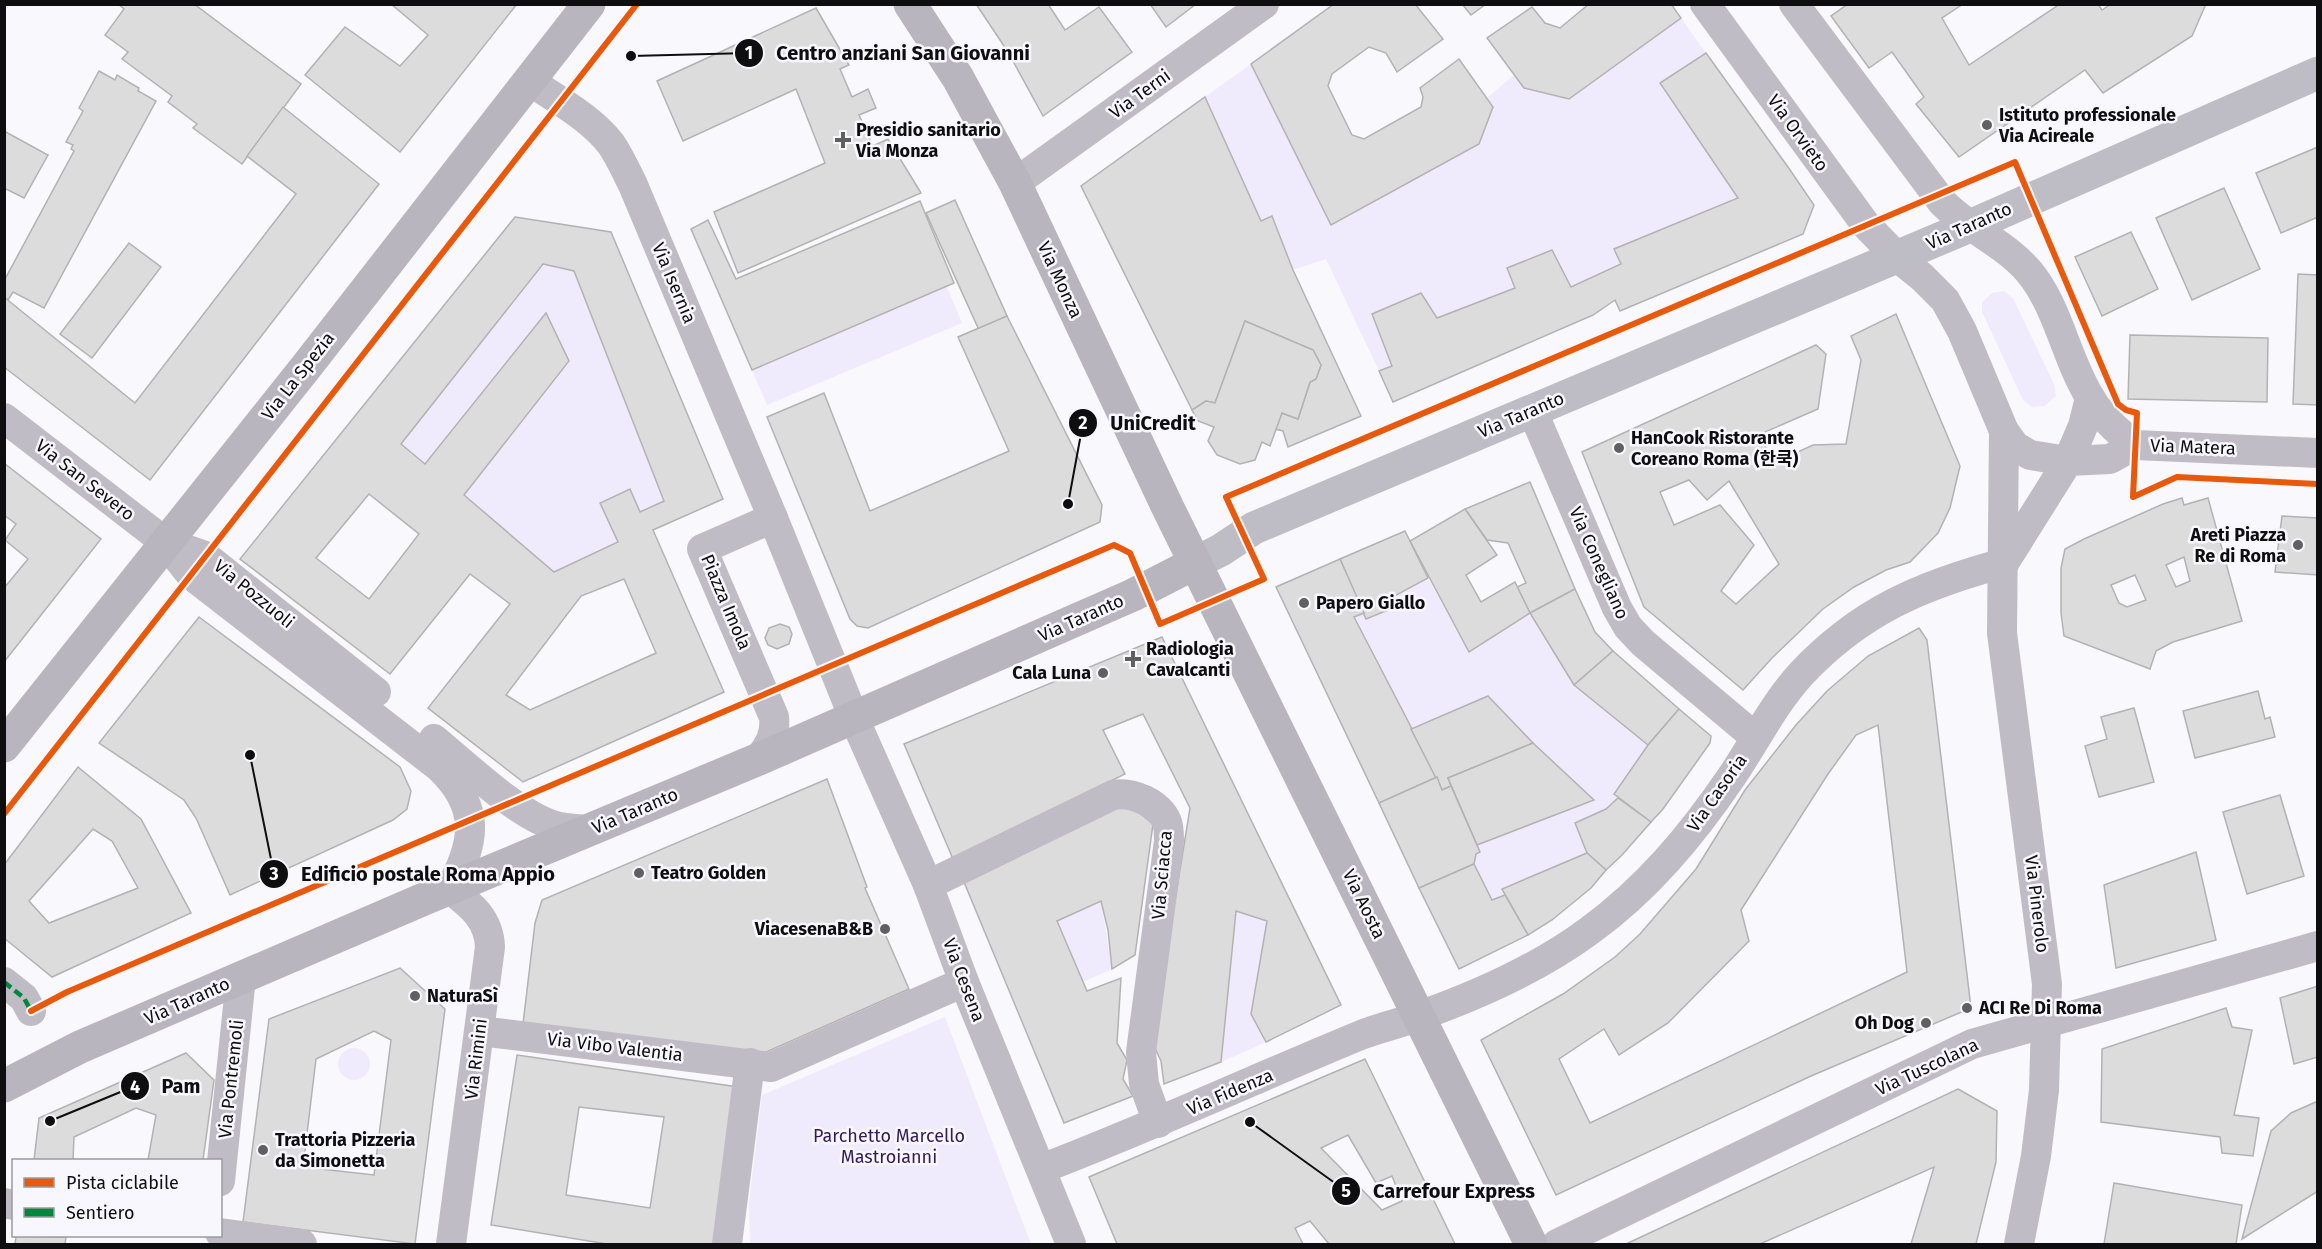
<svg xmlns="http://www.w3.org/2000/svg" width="2322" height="1249" font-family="'Fira Sans','Noto Sans KR',sans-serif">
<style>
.green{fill:#f0ebfc}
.building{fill:#dddcdd;stroke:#b3b2b3;stroke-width:1.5;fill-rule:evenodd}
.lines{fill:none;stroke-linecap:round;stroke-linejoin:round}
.street{stroke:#bfbcc5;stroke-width:30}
.secondary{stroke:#bebcc4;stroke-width:33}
.primary{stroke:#b8b5be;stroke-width:33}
.quiet{stroke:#00873e;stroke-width:4.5;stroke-dasharray:9 4.5;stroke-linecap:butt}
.cycleway-casing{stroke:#f8f7fd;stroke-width:10}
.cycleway{stroke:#e8590c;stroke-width:6}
.poi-dot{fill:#606063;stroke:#f8f7fd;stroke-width:2}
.labels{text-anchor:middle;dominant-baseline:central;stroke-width:5;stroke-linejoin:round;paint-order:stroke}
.street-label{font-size:18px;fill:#0e0e10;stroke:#f8f7fd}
.poi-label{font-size:18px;font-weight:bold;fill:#0e0e10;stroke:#f8f7fd;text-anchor:start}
.park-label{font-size:18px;fill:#331a58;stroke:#f8f7fd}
.leader{fill:none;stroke:#0e0e10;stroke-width:2}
.callout-dot{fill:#0e0e10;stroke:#f8f7fd;stroke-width:2}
.mark-label{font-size:18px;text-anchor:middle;font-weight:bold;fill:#fff}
.callout-label{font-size:20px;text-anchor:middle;font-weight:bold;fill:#0e0e10;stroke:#f8f7fd;stroke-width:5;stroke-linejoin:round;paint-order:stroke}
</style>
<rect width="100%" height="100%" fill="#f9f8fc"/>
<g class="green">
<path d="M 1681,18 L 1706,53 L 1660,84 L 1738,198 L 1615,250 L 1621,264 L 1571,287 L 1552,250 L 1507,268 L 1515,288 L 1437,318 L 1421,293 L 1373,314 L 1392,366 L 1379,371 L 1326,259 L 1293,270 L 1273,216 L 1261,221 L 1205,97 L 1251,64 L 1332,225 L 1479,144 L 1493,107 L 1487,98 L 1514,75 L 1524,88 L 1570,99 Z"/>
<path d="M 543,264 L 574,271 L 664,501 L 640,512 L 630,489 L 600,503 L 618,542 L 554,572 L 464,495 L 569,361 L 546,314 L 425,464 L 401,444 Z"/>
<path d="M 947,287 L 962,323 L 767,405 L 752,370 Z"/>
<path d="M 2004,291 L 2013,298 L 2054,384 L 2056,396 L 2045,406 L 2032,407 L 2023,400 L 1982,312 L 1982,302 L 1992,293 Z"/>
<path d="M 1428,578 L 1469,651 L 1530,613 L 1574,685 L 1648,745 L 1615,794 L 1618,798 L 1606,809 L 1575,823 L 1587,853 L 1502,889 L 1505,895 L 1492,900 L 1474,864 L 1476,854 L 1480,852 L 1477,845 L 1593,799 L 1533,743 L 1488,696 L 1411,729 L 1354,617 L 1364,613 L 1367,619 L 1388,610 L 1385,601 Z"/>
<path d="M 1101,901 L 1112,969 L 1083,982 L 1057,921 Z"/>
<path d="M 1236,911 L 1267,921 L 1251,1014 L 1266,1042 L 1221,1062 Z"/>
<path d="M 945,1017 L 1031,1244 L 750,1244 L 749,1202 L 762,1095 Z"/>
<circle cx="354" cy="1064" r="16"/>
</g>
<g class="building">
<path d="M 118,4 L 194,4 L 301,84 L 242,164 L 193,128 L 197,124 L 168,102 L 172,96 L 122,59 L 128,52 L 105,35 L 124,9 Z"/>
<path d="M 391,4 L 517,4 L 400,152 L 305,75 L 345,27 L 400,66 L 428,35 Z"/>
<path d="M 976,4 L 1048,4 L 1065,30 L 1099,7 L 1132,52 L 1043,116 L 1008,52 Z"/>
<path d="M 1150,4 L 1196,4 L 1166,27 Z"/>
<path d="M 1334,4 L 1415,4 L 1443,39 L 1397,72 L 1386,53 L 1369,47 L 1332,74 L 1328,86 L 1352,135 L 1364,139 L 1421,107 L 1423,97 L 1420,88 L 1459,59 L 1493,107 L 1479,144 L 1331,225 L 1251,64 Z"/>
<path d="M 1462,4 L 1486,4 L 1471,15 Z"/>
<path d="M 1589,4 L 1671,4 L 1681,18 L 1569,99 L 1524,88 L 1487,38 L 1532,7 L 1545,23 L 1560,28 Z"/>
<path d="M 1848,4 L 1963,4 L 1942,18 L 1969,65 L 2060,4 L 2098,4 L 2102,10 L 2111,4 L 2206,4 L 2192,36 L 2103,93 L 2085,70 L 1959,157 L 1916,104 L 1924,97 L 1892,52 L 1869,68 L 1831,16 Z"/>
<path d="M 816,8 L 849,65 L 840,69 L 852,97 L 868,89 L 876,108 L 859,115 L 873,146 L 888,139 L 921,193 L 738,273 L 714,212 L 825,163 L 796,89 L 683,141 L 657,81 Z"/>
<path d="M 1706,53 L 1788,167 L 1814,205 L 1803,234 L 1620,311 L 1615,300 L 1593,315 L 1393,402 L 1379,371 L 1392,366 L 1372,314 L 1421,293 L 1437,318 L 1515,288 L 1507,268 L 1552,250 L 1571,287 L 1621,264 L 1614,249 L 1738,198 L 1660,83 Z"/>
<path d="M 99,71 L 115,80 L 117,75 L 139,88 L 138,91 L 156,101 L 44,308 L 13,292 L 8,300 L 4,297 L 4,281 L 74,151 L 71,149 L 73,145 L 66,142 L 83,111 L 79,108 Z"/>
<path d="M 1205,97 L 1261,221 L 1272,216 L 1293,270 L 1361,416 L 1288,447 L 1283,431 L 1275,429 L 1282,413 L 1298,419 L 1310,382 L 1316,379 L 1321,365 L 1313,350 L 1245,321 L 1215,403 L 1206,401 L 1192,410 L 1081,186 Z"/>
<path d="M 283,107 L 379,184 L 150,480 L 4,367 L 4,297 L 135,403 L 296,194 L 247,156 Z"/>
<path d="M 4,131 L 48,155 L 24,198 L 4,188 Z"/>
<path d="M 2318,147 L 2318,217 L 2281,233 L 2256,173 Z"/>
<path d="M 2224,188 L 2260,269 L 2192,300 L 2156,218 Z"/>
<path d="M 955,200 L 1007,316 L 979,330 L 926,213 Z"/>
<path d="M 920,201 L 954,283 L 752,370 L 691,229 L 708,220 L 736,279 Z"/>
<path d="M 515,217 L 611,232 L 723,499 L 653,530 L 724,692 L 523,782 L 428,708 L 510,604 L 470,574 L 390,674 L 240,559 ZM 543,264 L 574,271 L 664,501 L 640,512 L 630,489 L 600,503 L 618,542 L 554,572 L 464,495 L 569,361 L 546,313 L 425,464 L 401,444 ZM 369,494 L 419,534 L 369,599 L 316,558 ZM 624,579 L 656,653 L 530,710 L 506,695 L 581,596 Z"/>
<path d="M 2131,232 L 2158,289 L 2102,316 L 2075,257 Z"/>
<path d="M 129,243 L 161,267 L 92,358 L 60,334 Z"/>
<path d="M 2298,274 L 2318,275 L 2318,405 L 2293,404 Z"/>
<path d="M 1896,314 L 1960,466 L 1950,508 L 1938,533 L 1910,562 L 1886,570 L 1854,587 L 1823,609 L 1772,658 L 1743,690 L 1644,607 L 1582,452 L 1816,345 L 1826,354 L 1818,409 L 1756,436 L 1778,461 L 1813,445 L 1846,444 L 1861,360 L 1851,336 ZM 1689,480 L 1707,500 L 1729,481 L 1779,564 L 1736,604 L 1721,591 L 1754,545 L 1720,505 L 1674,525 L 1660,492 Z"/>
<path d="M 1007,316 L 1102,505 L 1100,522 L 868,628 L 857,626 L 850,619 L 767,417 L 824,393 L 870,511 L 1009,451 L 958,337 Z"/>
<path d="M 1245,321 L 1313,350 L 1321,365 L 1316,379 L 1310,382 L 1298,419 L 1282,413 L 1270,446 L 1262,442 L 1255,460 L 1240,464 L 1217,455 L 1208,441 L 1214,427 L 1198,421 L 1192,410 L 1206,401 L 1215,403 Z"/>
<path d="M 2130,335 L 2268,338 L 2267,402 L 2128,399 Z"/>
<path d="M 4,463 L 101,539 L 4,662 L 4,588 L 28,559 L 5,540 L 16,524 L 4,515 Z"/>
<path d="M 1530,482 L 1575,589 L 1530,613 L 1517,587 L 1526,583 L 1508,543 L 1487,540 L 1465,509 Z"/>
<path d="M 2182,498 L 2184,505 L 2208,498 L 2242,621 L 2173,642 L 2156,651 L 2150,669 L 2064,636 L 2061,613 L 2061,568 L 2065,549 L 2084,539 L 2163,504 ZM 2184,557 L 2190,581 L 2176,587 L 2166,565 ZM 2135,575 L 2146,600 L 2127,607 L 2119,603 L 2111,585 Z"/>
<path d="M 1465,509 L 1497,555 L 1466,575 L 1481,602 L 1515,582 L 1530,613 L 1469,652 L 1410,541 Z"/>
<path d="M 2282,516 L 2318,518 L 2318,575 L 2275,572 Z"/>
<path d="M 1405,531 L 1428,578 L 1385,601 L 1388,610 L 1366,619 L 1340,559 Z"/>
<path d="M 1340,559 L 1364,613 L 1354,617 L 1437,777 L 1379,803 L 1276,587 Z"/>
<path d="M 1575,589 L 1595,632 L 1613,651 L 1574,685 L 1530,613 Z"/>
<path d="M 199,617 L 400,767 L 411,791 L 407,809 L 393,820 L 230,895 L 196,818 L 184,800 L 99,743 Z"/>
<path d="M 780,624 L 789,627 L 792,634 L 789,644 L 777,649 L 768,645 L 765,638 L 769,628 Z"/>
<path d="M 1919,628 L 1927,640 L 1971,1008 L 1811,1076 L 1556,1195 L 1481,1040 L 1563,994 L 1615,957 L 1640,934 L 1696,869 L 1745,790 L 1796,725 L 1827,691 L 1868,656 ZM 1878,725 L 1907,972 L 1590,1123 L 1559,1059 L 1604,1029 L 1619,1055 L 1668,1023 L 1749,941 L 1741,910 L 1828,774 L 1856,735 Z"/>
<path d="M 1162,637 L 1341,1005 L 1266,1042 L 1251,1014 L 1267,921 L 1236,911 L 1221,1062 L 1164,1084 L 1161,1061 L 1152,1042 L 1190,808 L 1143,714 L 1103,730 L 1125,774 L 953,859 L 904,744 Z"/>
<path d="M 1613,651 L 1679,709 L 1648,745 L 1574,685 Z"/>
<path d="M 2258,691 L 2265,719 L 2270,717 L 2275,737 L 2195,758 L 2183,711 Z"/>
<path d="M 1488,696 L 1533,743 L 1448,778 L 1451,786 L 1442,790 L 1411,729 Z"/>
<path d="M 2134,708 L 2154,782 L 2099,797 L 2085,746 L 2107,739 L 2101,717 Z"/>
<path d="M 1679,709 L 1711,736 L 1710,743 L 1663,809 L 1651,822 L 1614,794 L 1648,745 Z"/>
<path d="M 1533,743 L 1594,800 L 1477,845 L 1448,778 Z"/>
<path d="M 78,767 L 141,819 L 191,913 L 52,977 L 4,938 L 4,865 ZM 93,829 L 112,841 L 138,888 L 49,923 L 29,901 Z"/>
<path d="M 1437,777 L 1442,790 L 1451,786 L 1480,852 L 1476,854 L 1474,864 L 1419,888 L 1379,803 Z"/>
<path d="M 827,779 L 867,887 L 865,888 L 909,989 L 757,1056 L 523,1024 L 535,923 L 542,900 Z"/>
<path d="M 2280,795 L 2304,876 L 2247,894 L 2223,812 Z"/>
<path d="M 1618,798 L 1651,822 L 1622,855 L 1606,870 L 1587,853 L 1575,823 L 1606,809 Z"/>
<path d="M 1125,801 L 1153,824 L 1135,955 L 1112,969 L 1108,930 L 1101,901 L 1057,921 L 1087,991 L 1121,978 L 1117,1043 L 1127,1060 L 1123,1079 L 1133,1096 L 1064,1123 L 964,882 Z"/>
<path d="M 2196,852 L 2216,940 L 2116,968 L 2104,885 Z"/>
<path d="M 1587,853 L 1606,870 L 1591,888 L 1552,920 L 1528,935 L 1502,889 Z"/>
<path d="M 1474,864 L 1492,900 L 1505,895 L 1528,935 L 1459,969 L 1419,888 Z"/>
<path d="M 400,968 L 445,1009 L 415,1244 L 243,1222 L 269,1019 ZM 374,1031 L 391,1040 L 374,1175 L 303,1167 L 316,1059 Z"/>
<path d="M 2318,986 L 2318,1057 L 2294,1064 L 2280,998 Z"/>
<path d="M 2226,1008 L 2232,1027 L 2252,1030 L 2234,1115 L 2259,1118 L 2253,1156 L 2222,1153 L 2220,1137 L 2101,1122 L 2102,1049 Z"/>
<path d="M 186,1053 L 214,1080 L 203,1160 L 148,1160 L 156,1115 L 136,1108 L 74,1137 L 73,1160 L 34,1160 L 39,1118 Z"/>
<path d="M 517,1055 L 738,1087 L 718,1244 L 607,1244 L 491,1225 ZM 579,1107 L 664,1117 L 650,1208 L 566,1195 Z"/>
<path d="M 1365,1059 L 1455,1244 L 1329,1244 L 1310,1221 L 1295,1228 L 1303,1244 L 1117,1244 L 1089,1177 ZM 1348,1135 L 1376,1183 L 1392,1176 L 1402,1201 L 1382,1210 L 1321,1148 Z"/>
<path d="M 1958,1089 L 1997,1111 L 1996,1162 L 1976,1244 L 1911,1244 L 1934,1167 L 1760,1244 L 1626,1244 Z"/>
<path d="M 2318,1101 L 2318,1191 L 2242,1239 L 2271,1131 L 2291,1113 Z"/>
<path d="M 2114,1183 L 2242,1205 L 2236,1244 L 2104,1244 Z"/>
<path d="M 16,1236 L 66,1237 L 65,1244 L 15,1244 Z"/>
</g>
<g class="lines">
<g class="street">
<path d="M 1705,4 L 1866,225 L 1897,257 L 1922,277 L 1945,300 L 1962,331 L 2004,431 L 2015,446 L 2030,455 L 2068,461 L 2083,426 L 2090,398"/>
<path d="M 1794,4 L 1942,202 C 1970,231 2010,245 2034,278 C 2060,314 2067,361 2091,399 C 2102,418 2118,432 2135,445 L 2318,453"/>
<path d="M 530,81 C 557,100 590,117 611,144 C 620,157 626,171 633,185 L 773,518 L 854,718 L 928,885 L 964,982 L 1071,1244"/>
<path d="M 1015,183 L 1264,4"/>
<path d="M 1532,410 L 1617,608 L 1628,627 L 1643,643 L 1755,737"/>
<path d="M 4,418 L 165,542 L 191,575 L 439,767 C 481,807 476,842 450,889 C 471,905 489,919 490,947 L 451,1244"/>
<path d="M 2004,431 L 2002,633 L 2047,984 L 2044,1090 L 2036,1156 L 2019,1244"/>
<path d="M 165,542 L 205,556 L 376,692"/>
<path d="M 2004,563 L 2068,461 L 2110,459 L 2135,445"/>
<path d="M 434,739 C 467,766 514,812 552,825 C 564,829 577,829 589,830"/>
<path d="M 759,759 C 769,745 776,735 774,717 L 702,549 L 773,518"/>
<path d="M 928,885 L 1113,795 C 1132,791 1159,803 1167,822 C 1169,828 1169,835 1169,841 L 1141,1052 L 1144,1084 L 1158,1123"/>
<path d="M 4,982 L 24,998 L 31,1011"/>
<path d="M 480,1031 L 771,1067 L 964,982"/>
<path d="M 1041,1169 C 1149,1128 1254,1079 1361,1035 C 1381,1027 1402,1023 1422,1015 C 1481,994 1539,968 1589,931 C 1647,889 1692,835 1732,776 C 1755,742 1773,705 1801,674 C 1860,611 1922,585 2004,563"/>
<path d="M 220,1181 L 241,977"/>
<path d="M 4,1203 L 14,1205"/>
<path d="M 220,1233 L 302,1244"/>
<path d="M 727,1244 L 750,1063"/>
<path d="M 1557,1244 L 1972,1044 L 2318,946"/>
</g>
<path class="secondary" d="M 1195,563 L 1221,550 L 1254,528 L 1970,226 L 2318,73"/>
<g class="primary">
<path d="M 910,4 L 958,78 L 1015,183 L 1168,508 L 1531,1244"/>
<path d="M 4,746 L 306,367 L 589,4"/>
<path d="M 4,1086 L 80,1047 L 424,899 L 759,759 L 1133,595 L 1195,563"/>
</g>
<path class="quiet" d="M 4,982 L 24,998 L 31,1011"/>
<g class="cycleway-casing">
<g id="cycleway">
<path d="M 4,814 L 637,4"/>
<path d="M 31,1011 L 67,992 L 1114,545 L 1130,553 L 1160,624 L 1264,579 L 1226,497 L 2015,162 L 2118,404 L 2126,410 L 2137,413 L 2133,497 L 2177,477 L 2318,484"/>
</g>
</g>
<use href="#cycleway" class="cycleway"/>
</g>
<g class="poi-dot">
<circle cx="1987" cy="125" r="6"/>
<path d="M840 131h6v6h6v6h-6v6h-6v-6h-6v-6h6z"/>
<circle cx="1619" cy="448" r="6"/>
<circle cx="2298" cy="545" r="6"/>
<circle cx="1304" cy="603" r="6"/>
<path d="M1130 650h6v6h6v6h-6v6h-6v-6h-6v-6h6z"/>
<circle cx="1103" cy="673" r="6"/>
<circle cx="639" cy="873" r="6"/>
<circle cx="885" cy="929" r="6"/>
<circle cx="415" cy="996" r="6"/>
<circle cx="1967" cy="1008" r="6"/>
<circle cx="1926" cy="1023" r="6"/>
<circle cx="263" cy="1150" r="6"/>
</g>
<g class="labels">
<g class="street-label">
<text transform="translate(1140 94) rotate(-36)">Via Terni</text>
<text transform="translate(1798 133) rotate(54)">Via Orvieto</text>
<text transform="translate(1969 226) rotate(-24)">Via Taranto</text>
<text transform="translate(1060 280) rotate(65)">Via Monza</text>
<text transform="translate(674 283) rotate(67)">Via Isernia</text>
<text transform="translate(298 376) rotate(-52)">Via La Spezia</text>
<text transform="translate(1521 415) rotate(-23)">Via Taranto</text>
<text transform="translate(2193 447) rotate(2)">Via Matera</text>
<text transform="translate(85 480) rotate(38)">Via San Severo</text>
<text transform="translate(1599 563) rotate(66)">Via Conegliano</text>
<text transform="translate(254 594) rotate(39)">Via Pozzuoli</text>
<text transform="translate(726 602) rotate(67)">Piazza Imola</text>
<text transform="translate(1081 618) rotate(-24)">Via Taranto</text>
<text transform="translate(1717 793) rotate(-55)">Via Casoria</text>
<text transform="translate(635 811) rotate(-23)">Via Taranto</text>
<text transform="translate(1162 875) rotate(-85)">Via Sciacca</text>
<text transform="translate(1364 904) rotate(64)">Via Aosta</text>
<text transform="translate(2037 904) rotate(83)">Via Pinerolo</text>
<text transform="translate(964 980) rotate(69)">Via Cesena</text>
<text transform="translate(187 1001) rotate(-24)">Via Taranto</text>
<text transform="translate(615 1047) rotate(7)">Via Vibo Valentia</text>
<text transform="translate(476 1059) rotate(-83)">Via Rimini</text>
<text transform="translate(1927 1067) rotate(-25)">Via Tuscolana</text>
<text transform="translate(231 1079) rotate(-84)">Via Pontremoli</text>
<text transform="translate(1230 1092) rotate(-23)">Via Fidenza</text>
</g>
<g class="poi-label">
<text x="1999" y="115">Istituto professionale<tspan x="1999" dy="21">Via Acireale</tspan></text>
<text x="856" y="130">Presidio sanitario<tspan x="856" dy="21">Via Monza</tspan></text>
<text x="1631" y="438">HanCook Ristorante<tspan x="1631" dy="21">Coreano Roma (한쿡)</tspan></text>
<text x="2286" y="535" text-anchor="end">Areti Piazza<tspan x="2286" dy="21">Re di Roma</tspan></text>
<text x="1316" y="603">Papero Giallo</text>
<text x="1146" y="649">Radiologia<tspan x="1146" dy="21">Cavalcanti</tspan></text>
<text x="1091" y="673" text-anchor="end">Cala Luna</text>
<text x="651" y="873">Teatro Golden</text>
<text x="873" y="929" text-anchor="end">ViacesenaB&amp;B</text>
<text x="427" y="996">NaturaSì</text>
<text x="1979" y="1008">ACI Re Di Roma</text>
<text x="1914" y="1023" text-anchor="end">Oh Dog</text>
<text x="275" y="1140">Trattoria Pizzeria<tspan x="275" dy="21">da Simonetta</tspan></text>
</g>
<g class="park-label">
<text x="889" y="1136">Parchetto Marcello<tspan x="889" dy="21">Mastroianni</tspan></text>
</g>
</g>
<path class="leader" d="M631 56L749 53M1068 504L1083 423M250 755L274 874M50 1121L135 1086M1250 1122L1346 1191"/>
<g class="callout-dot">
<circle cx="631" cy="56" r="6"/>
<circle cx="1068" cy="504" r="6"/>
<circle cx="250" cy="755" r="6"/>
<circle cx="50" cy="1121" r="6"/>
<circle cx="1250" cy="1122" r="6"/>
<circle cx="749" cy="53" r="15"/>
<circle cx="1083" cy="423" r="15"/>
<circle cx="274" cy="874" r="15"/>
<circle cx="135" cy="1086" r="15"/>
<circle cx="1346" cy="1191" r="15"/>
</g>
<g class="mark-label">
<text x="749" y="59">1</text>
<text x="1083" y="429">2</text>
<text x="274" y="880">3</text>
<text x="135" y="1093">4</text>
<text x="1346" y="1197">5</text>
</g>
<g class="callout-label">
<text x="903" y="60">Centro anziani San Giovanni</text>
<text x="1153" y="430">UniCredit</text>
<text x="428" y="881">Edificio postale Roma Appio</text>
<text x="181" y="1093">Pam</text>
<text x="1454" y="1198">Carrefour Express</text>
</g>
<rect width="2322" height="1249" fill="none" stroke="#0e0e10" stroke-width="12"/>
<rect x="12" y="1159" width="210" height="78" fill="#f8f7fd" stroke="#9a9a9e" stroke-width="1.5"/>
<rect x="24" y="1178" width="30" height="9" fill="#e8590c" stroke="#9a9a9e" stroke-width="1.5"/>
<text x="66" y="1189" font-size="18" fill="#0e0e10">Pista ciclabile</text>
<rect x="24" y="1208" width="30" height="9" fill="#00873e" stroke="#9a9a9e" stroke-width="1.5"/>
<text x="66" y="1219" font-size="18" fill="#0e0e10">Sentiero</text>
</svg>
